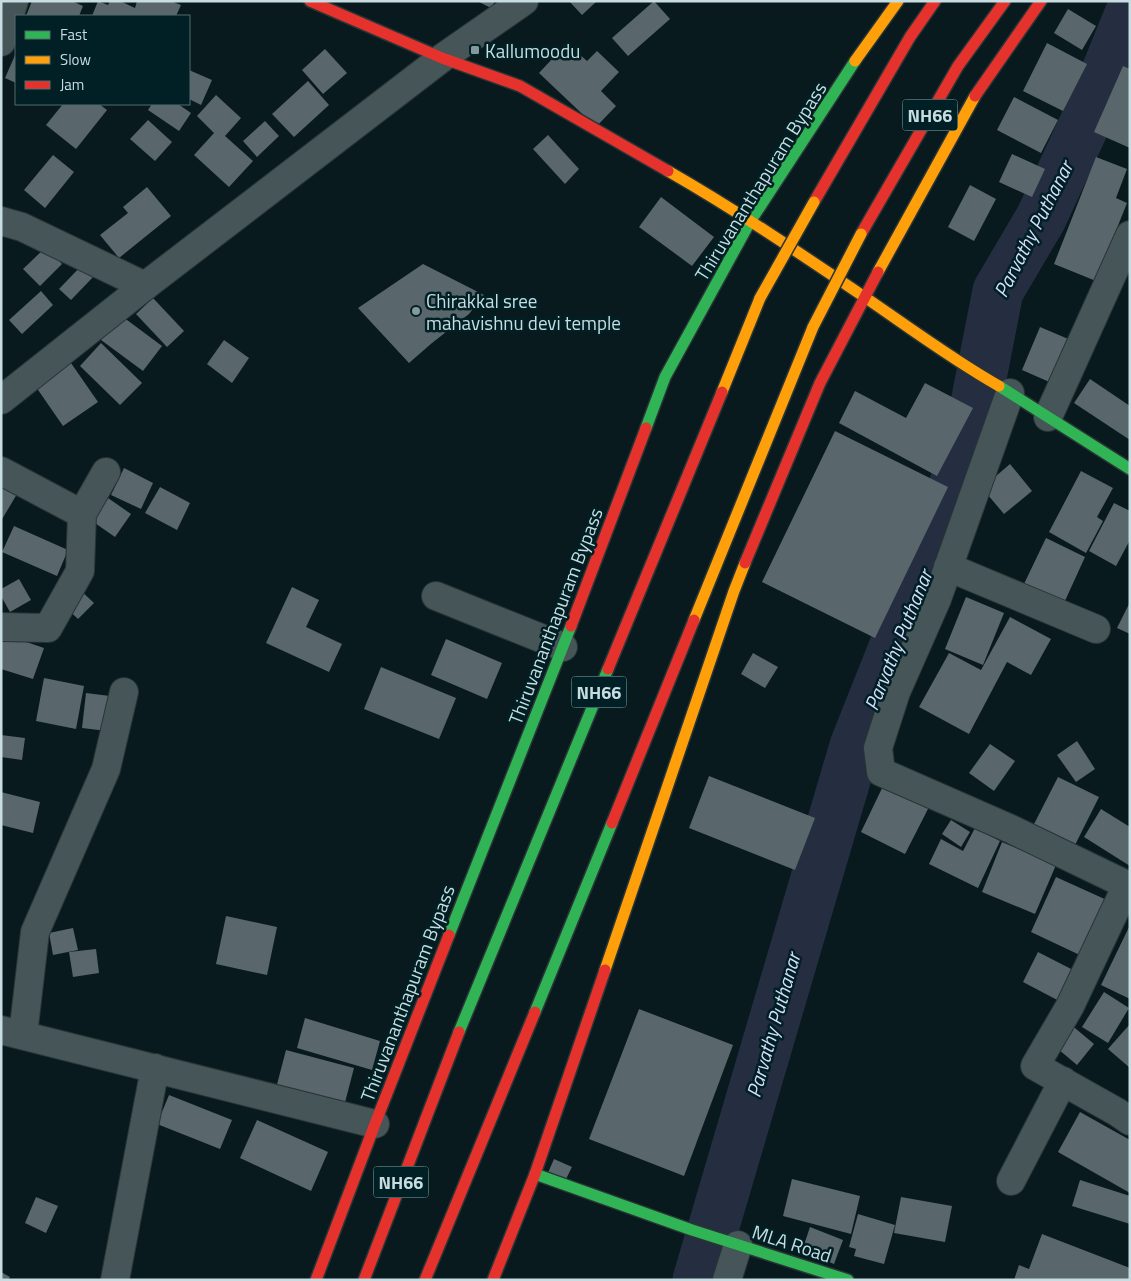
<svg xmlns="http://www.w3.org/2000/svg" width="1131" height="1281" font-family="'Titillium Web',sans-serif">
<style>
.lines{fill:none;stroke-linecap:round;stroke-linejoin:round}
.river{stroke:#252d41;stroke-width:51}
.building{fill:#59666b}
.street-casing{stroke:#293536;stroke-width:30}
.fast-casing{stroke:#293536;stroke-width:14}
.slow-casing{stroke:#293536;stroke-width:14}
.jam-casing{stroke:#293536;stroke-width:14}
.street{stroke:#455558;stroke-width:28}
.fast{stroke:#30b455;stroke-width:11}
.slow{stroke:#ff9f0a;stroke-width:11}
.jam{stroke:#e5322d;stroke-width:11}
.slow-bridge-casing{stroke:#293536;stroke-width:14;stroke-linecap:butt}
.slow-bridge{stroke:#ff9f0a;stroke-width:11}
.poi-dot{fill:#84999c;stroke:#002025;stroke-width:2}
.labels{text-anchor:middle;dominant-baseline:central;stroke-width:5;stroke-linejoin:round;paint-order:stroke}
.shield{fill:#002025;stroke:#8ba4a9;stroke-width:1}
.shield-label{font-size:18px;font-weight:bold;fill:#c7dde1}
.poi-label{font-size:19px;fill:#c7dde1;stroke:#002025;text-anchor:start}
.street-label{font-size:19px;fill:#c7dde1;stroke:#002025}
.water-label{font-size:20px;font-style:italic;fill:#d4dffc;stroke:#002025}
</style>
<rect width="100%" height="100%" fill="#081a1d"/>
<g class="lines">
<path class="river" d="M 698,1280 L 855,746 L 940,532 L 970,434 L 998,291 L 1041,218 L 1092,108 L 1130,14"/>
</g>
<g class="building">
<path d="M 32,1 L 72,1 L 83,6 L 79,16 L 26,16 Z"/>
<path d="M 98,1 L 108,5 L 110,1 L 120,1 L 135,8 L 137,1 L 171,1 L 181,5 L 176,16 L 92,16 Z"/>
<path d="M 477,1 L 495,1 L 491,8 Z"/>
<path d="M 569,1 L 597,1 L 582,15 Z"/>
<path d="M 654,1 L 670,19 L 628,56 L 612,38 Z"/>
<path d="M 1068,9 L 1096,26 L 1082,50 L 1054,33 Z"/>
<path d="M 567,43 L 587,61 L 597,51 L 619,72 L 601,91 L 616,106 L 596,127 L 539,73 Z"/>
<path d="M 1047,43 L 1087,64 L 1063,111 L 1023,91 Z"/>
<path d="M 325,49 L 347,73 L 323,94 L 302,70 Z"/>
<path d="M 16,53 L 16,83 L 5,78 Z"/>
<path d="M 1123,66 L 1130,69 L 1130,148 L 1094,132 Z"/>
<path d="M 189,70 L 212,80 L 201,105 L 189,99 Z"/>
<path d="M 308,81 L 329,105 L 294,137 L 272,114 Z"/>
<path d="M 216,95 L 241,118 L 225,136 L 253,161 L 229,187 L 194,155 L 214,133 L 197,116 Z"/>
<path d="M 1014,97 L 1058,120 L 1041,153 L 997,130 Z"/>
<path d="M 63,104 L 99,104 L 107,110 L 76,149 L 46,125 Z"/>
<path d="M 152,104 L 178,104 L 191,113 L 179,131 L 148,110 Z"/>
<path d="M 148,120 L 172,142 L 155,161 L 130,139 Z"/>
<path d="M 265,121 L 279,136 L 257,157 L 243,141 Z"/>
<path d="M 548,135 L 579,169 L 565,184 L 533,149 Z"/>
<path d="M 1012,154 L 1045,169 L 1032,197 L 999,182 Z"/>
<path d="M 53,155 L 74,172 L 45,208 L 24,190 Z"/>
<path d="M 1096,157 L 1127,169 L 1116,198 L 1127,203 L 1096,281 L 1054,264 Z"/>
<path d="M 970,185 L 996,199 L 974,241 L 948,227 Z"/>
<path d="M 147,187 L 171,216 L 119,258 L 100,235 L 128,213 L 123,207 Z"/>
<path d="M 661,197 L 714,237 L 692,266 L 639,227 Z"/>
<path d="M 46,247 L 62,264 L 40,286 L 23,269 Z"/>
<path d="M 84,263 L 96,274 L 71,300 L 59,289 Z"/>
<path d="M 423,264 L 484,295 L 469,314 L 432,343 L 409,363 L 358,308 Z"/>
<path d="M 41,291 L 53,305 L 22,334 L 9,320 Z"/>
<path d="M 153,298 L 184,331 L 167,347 L 136,314 Z"/>
<path d="M 119,314 L 162,346 L 143,371 L 101,340 Z"/>
<path d="M 1040,327 L 1073,341 L 1054,384 L 1022,370 Z"/>
<path d="M 224,340 L 249,358 L 232,383 L 207,364 Z"/>
<path d="M 101,343 L 142,383 L 120,405 L 80,366 Z"/>
<path d="M 71,363 L 98,402 L 63,426 L 36,387 Z"/>
<path d="M 1090,379 L 1130,406 L 1130,440 L 1074,403 Z"/>
<path d="M 925,383 L 973,408 L 937,476 L 839,423 L 855,391 L 906,418 Z"/>
<path d="M 835,431 L 948,487 L 875,638 L 762,582 Z"/>
<path d="M 1010,464 L 1032,491 L 1004,514 L 982,488 Z"/>
<path d="M 124,468 L 153,483 L 141,509 L 111,495 Z"/>
<path d="M 1081,471 L 1113,488 L 1097,517 L 1103,521 L 1086,553 L 1049,532 Z"/>
<path d="M 1,485 L 17,494 L 1,521 Z"/>
<path d="M 160,487 L 190,503 L 177,530 L 145,513 Z"/>
<path d="M 108,498 L 131,514 L 115,537 L 92,521 Z"/>
<path d="M 1114,503 L 1130,511 L 1130,540 L 1116,566 L 1089,551 Z"/>
<path d="M 14,526 L 68,550 L 57,576 L 2,552 Z"/>
<path d="M 1046,538 L 1085,557 L 1064,603 L 1024,584 Z"/>
<path d="M 19,579 L 31,600 L 10,612 L 1,596 L 1,589 Z"/>
<path d="M 292,587 L 319,600 L 306,627 L 342,644 L 329,672 L 266,643 Z"/>
<path d="M 78,588 L 94,603 L 78,619 L 62,604 Z"/>
<path d="M 966,597 L 1004,613 L 983,665 L 945,649 Z"/>
<path d="M 1130,602 L 1130,634 L 1117,628 Z"/>
<path d="M 1010,617 L 1051,639 L 1031,675 L 1007,662 L 969,734 L 919,707 L 949,653 L 981,670 Z"/>
<path d="M 3,634 L 44,648 L 33,679 L 1,669 L 1,640 Z"/>
<path d="M 446,639 L 502,663 L 487,699 L 431,675 Z"/>
<path d="M 753,653 L 778,667 L 765,688 L 741,674 Z"/>
<path d="M 381,667 L 456,698 L 439,739 L 364,709 Z"/>
<path d="M 44,678 L 84,686 L 76,729 L 36,721 Z"/>
<path d="M 86,693 L 110,696 L 107,731 L 82,728 Z"/>
<path d="M 1,735 L 25,738 L 22,760 L 1,757 Z"/>
<path d="M 1077,741 L 1095,769 L 1076,782 L 1057,755 Z"/>
<path d="M 990,744 L 1015,761 L 994,791 L 969,773 Z"/>
<path d="M 709,776 L 815,818 L 795,870 L 689,828 Z"/>
<path d="M 1058,777 L 1099,797 L 1072,851 L 1031,830 Z"/>
<path d="M 884,784 L 929,807 L 905,854 L 861,832 Z"/>
<path d="M 1,792 L 40,802 L 33,833 L 1,825 Z"/>
<path d="M 1101,809 L 1130,827 L 1130,866 L 1084,837 Z"/>
<path d="M 951,820 L 970,832 L 961,847 L 942,834 Z"/>
<path d="M 975,828 L 1000,841 L 978,888 L 929,864 L 941,839 L 963,851 Z"/>
<path d="M 1002,842 L 1056,865 L 1035,914 L 982,892 Z"/>
<path d="M 1056,877 L 1109,901 L 1084,957 L 1031,932 Z"/>
<path d="M 226,916 L 277,927 L 267,975 L 216,964 Z"/>
<path d="M 1130,925 L 1130,999 L 1101,985 Z"/>
<path d="M 73,928 L 78,950 L 53,955 L 49,933 Z"/>
<path d="M 96,949 L 99,973 L 73,977 L 69,952 Z"/>
<path d="M 1038,952 L 1077,972 L 1061,1002 L 1023,982 Z"/>
<path d="M 1104,992 L 1129,1008 L 1108,1043 L 1082,1027 Z"/>
<path d="M 639,1009 L 733,1045 L 684,1176 L 589,1139 Z"/>
<path d="M 305,1018 L 380,1041 L 372,1070 L 297,1048 Z"/>
<path d="M 1069,1023 L 1094,1044 L 1077,1065 L 1052,1044 Z"/>
<path d="M 1130,1024 L 1130,1068 L 1108,1049 Z"/>
<path d="M 286,1050 L 354,1068 L 343,1110 L 275,1092 Z"/>
<path d="M 169,1095 L 232,1120 L 220,1149 L 157,1124 Z"/>
<path d="M 1080,1112 L 1130,1140 L 1130,1193 L 1058,1152 Z"/>
<path d="M 257,1120 L 328,1152 L 311,1191 L 240,1158 Z"/>
<path d="M 554,1159 L 572,1167 L 564,1183 L 547,1175 Z"/>
<path d="M 792,1179 L 860,1196 L 851,1234 L 783,1216 Z"/>
<path d="M 1080,1180 L 1130,1196 L 1130,1224 L 1072,1206 Z"/>
<path d="M 36,1197 L 58,1206 L 46,1233 L 25,1223 Z"/>
<path d="M 901,1197 L 952,1206 L 945,1242 L 894,1233 Z"/>
<path d="M 858,1214 L 895,1225 L 884,1264 L 854,1256 L 856,1249 L 849,1247 Z"/>
<path d="M 810,1227 L 843,1240 L 834,1264 L 802,1251 Z"/>
<path d="M 1042,1234 L 1130,1268 L 1130,1280 L 1014,1280 L 1019,1265 L 1029,1269 Z"/>
<path d="M 1,1272 L 10,1277 L 8,1280 L 1,1280 Z"/>
</g>
<g class="lines">
<g class="street-casing">
<g id="street">
<path d="M 1,42 L 14,1"/>
<path d="M 1,221 L 22,227 L 145,286"/>
<path d="M 1010,393 L 937,599 L 896,692 L 878,748 L 881,772 L 1011,829 L 1127,885 L 1070,1006 L 1035,1066 L 1117,1112 L 1130,1121"/>
<path d="M 1,400 L 145,286 L 442,58 L 524,1"/>
<path d="M 1048,417 L 1130,235"/>
<path d="M 1,471 L 82,514"/>
<path d="M 948,567 L 1096,629"/>
<path d="M 436,596 L 563,647"/>
<path d="M 1,627 L 48,628 L 80,571 L 82,514 L 106,472"/>
<path d="M 1,1030 L 375,1124"/>
<path d="M 23,1035 L 35,932 L 106,769 L 124,692"/>
<path d="M 1011,1181 L 1063,1081"/>
<path d="M 115,1280 L 155,1068"/>
<path d="M 727,1280 L 738,1245"/>
</g>
</g>
<g class="fast-casing">
<g id="fast">
<path d="M 999,386 L 1130,469"/>
<path d="M 646,428 L 665,377 L 750,222 L 855,61"/>
<path d="M 449,935 L 571,626"/>
<path d="M 535,1012 L 612,823"/>
<path d="M 459,1032 L 608,669"/>
<path d="M 535,1174 L 692,1230 L 848,1280"/>
</g>
</g>
<g class="slow-casing">
<g id="slow">
<path d="M 855,61 L 898,1"/>
<path d="M 668,171 C 736,210 801,254 866,298 C 910,328 953,360 999,386"/>
<path d="M 878,272 L 975,96"/>
<path d="M 722,392 L 760,298"/>
<path d="M 694,620 L 813,327"/>
<path d="M 605,970 L 734,591 L 745,563"/>
</g>
</g>
<g class="jam-casing">
<g id="jam">
<path d="M 310,1 L 442,58 L 520,86 L 668,171"/>
<path d="M 975,96 L 1041,1"/>
<path d="M 814,202 L 910,37 L 935,1"/>
<path d="M 861,234 L 958,66 L 1005,1"/>
<path d="M 745,563 L 820,383 L 878,272"/>
<path d="M 571,626 L 646,428"/>
<path d="M 608,669 L 722,392"/>
<path d="M 612,823 L 694,620"/>
<path d="M 316,1280 L 375,1124 L 449,935"/>
<path d="M 364,1280 L 459,1032"/>
<path d="M 425,1280 L 535,1012"/>
<path d="M 493,1280 L 535,1174 L 605,970"/>
</g>
</g>
<use href="#street" class="street"/>
<use href="#fast" class="fast"/>
<use href="#slow" class="slow"/>
<use href="#jam" class="jam"/>
<g class="slow-bridge-casing">
<g id="slow-bridge">
<path d="M 760,298 L 814,202"/>
<path d="M 813,327 L 861,234"/>
</g>
</g>
<use href="#slow-bridge" class="slow-bridge"/>
</g>
<g class="poi-dot">
<rect x="470" y="45" width="10" height="10" rx="2.5"/>
<circle cx="416" cy="311" r="5"/>
</g>
<g class="labels">
<g class="shield">
<rect x="902.5" y="99.5" width="55" height="31" rx="4"/>
<rect x="571.5" y="676.5" width="55" height="31" rx="4"/>
<rect x="373.5" y="1166.5" width="55" height="31" rx="4"/>
</g>
<g class="shield-label">
<text x="930" y="115">NH66</text>
<text x="599" y="692">NH66</text>
<text x="401" y="1182">NH66</text>
</g>
<g class="poi-label">
<text x="485" y="50">Kallumoodu</text>
<text x="426" y="300">Chirakkal sree<tspan x="426" dy="22">mahavishnu devi temple</tspan></text>
</g>
<g class="street-label">
<text transform="translate(760 181) rotate(-58)">Thiruvananthapuram Bypass</text>
<text transform="translate(555 616) rotate(-69)">Thiruvananthapuram Bypass</text>
<text transform="translate(407 993) rotate(-69)">Thiruvananthapuram Bypass</text>
<text transform="translate(792 1243) rotate(18)">MLA Road</text>
</g>
<g class="water-label">
<text transform="translate(1033 229) rotate(-63)">Parvathy Puthanar</text>
<text transform="translate(898 640) rotate(-68)">Parvathy Puthanar</text>
<text transform="translate(773 1025) rotate(-74)">Parvathy Puthanar</text>
</g>
</g>
<rect width="1131" height="1281" fill="none" stroke="#c7dde1" stroke-width="5"/>
<rect x="15" y="15" width="175" height="90" fill="#002025" stroke="#506c70"/>
<rect x="25" y="31" width="25" height="8" fill="#30b455" stroke="#506c70"/>
<text x="60" y="40" font-size="15" fill="#c7dde1">Fast</text>
<rect x="25" y="56" width="25" height="8" fill="#ff9f0a" stroke="#506c70"/>
<text x="60" y="65" font-size="15" fill="#c7dde1">Slow</text>
<rect x="25" y="81" width="25" height="8" fill="#e5322d" stroke="#506c70"/>
<text x="60" y="90" font-size="15" fill="#c7dde1">Jam</text>
</svg>
